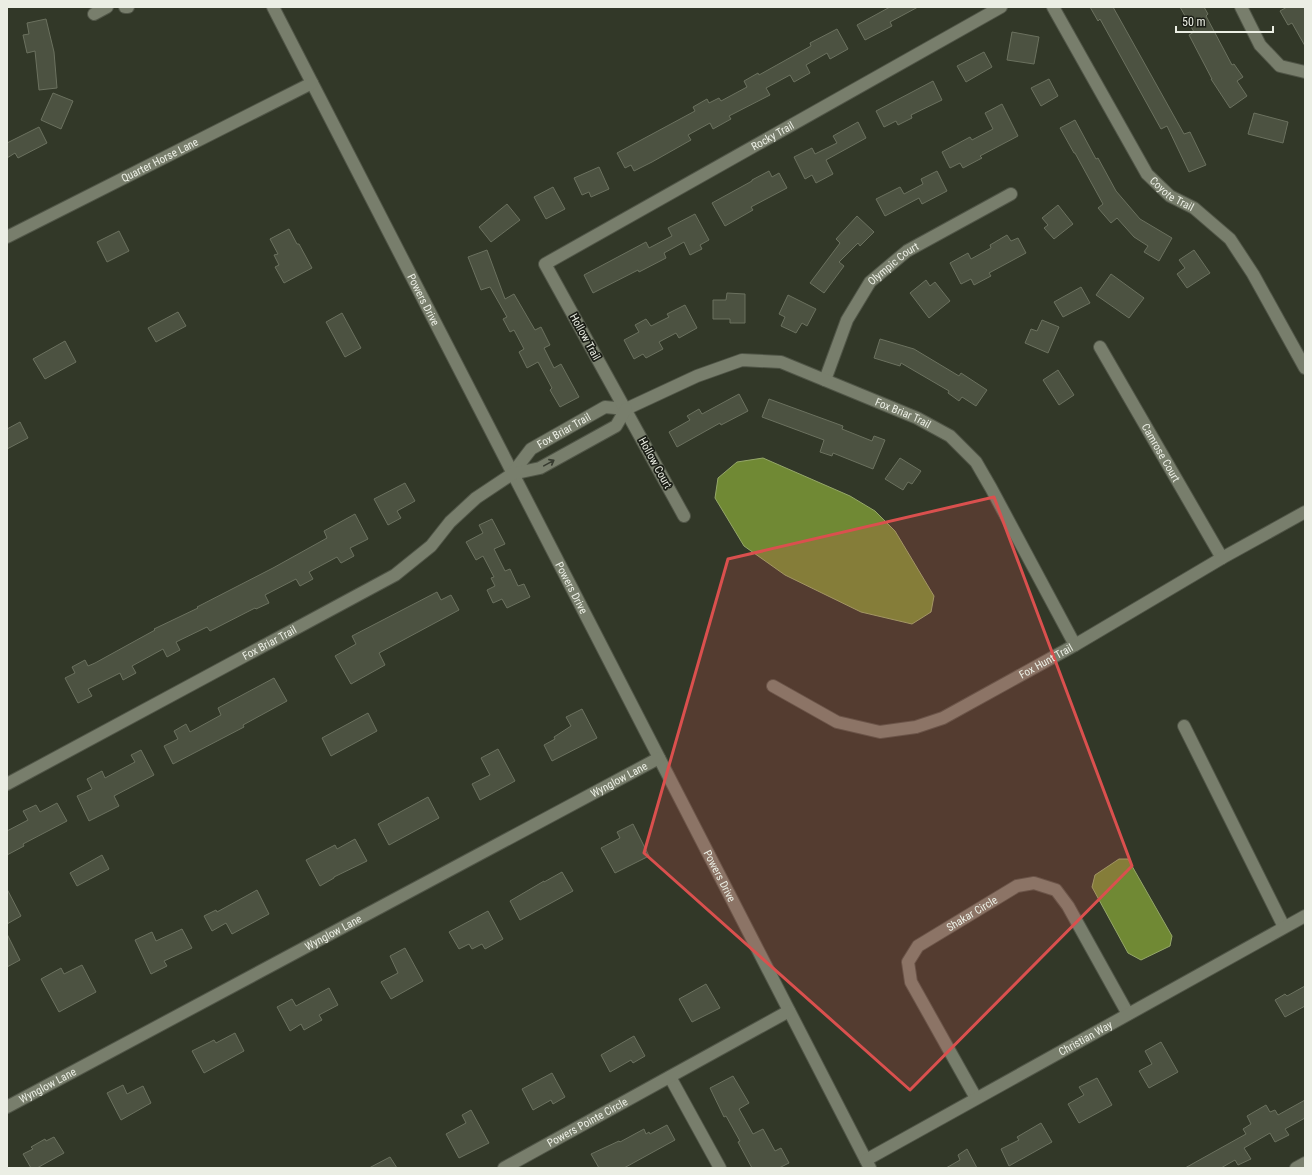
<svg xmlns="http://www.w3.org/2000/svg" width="1312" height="1175" font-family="'Roboto Condensed',sans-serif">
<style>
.water{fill:#708934;stroke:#95a769}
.building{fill:#4c5241;stroke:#6b715f}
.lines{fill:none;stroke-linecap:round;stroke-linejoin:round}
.minor-casing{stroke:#505547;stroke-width:14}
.minor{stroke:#787e6c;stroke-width:12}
.oneway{stroke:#373b30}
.marked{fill:#da504e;fill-opacity:0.2;stroke:#da504e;stroke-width:3;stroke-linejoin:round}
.labels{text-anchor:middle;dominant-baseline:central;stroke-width:3.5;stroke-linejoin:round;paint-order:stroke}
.street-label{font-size:11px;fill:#ebeee4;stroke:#1b1e16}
</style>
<rect width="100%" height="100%" fill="#323828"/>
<g class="water">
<path d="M 763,458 L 850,496 L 875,511 L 895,531 L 934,596 L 931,612 L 912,624 L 861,612 L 785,575 L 744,546 L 715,498 L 718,478 L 737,462 Z"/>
<path d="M 1119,859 L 1128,859 L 1172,936 L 1170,946 L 1141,960 L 1128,953 L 1092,887 L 1095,875 Z"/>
</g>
<g class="building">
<path d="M 890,7 L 918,7 L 890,22 L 892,26 L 865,40 L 857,25 Z"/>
<path d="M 1090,7 L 1113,7 L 1184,134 L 1190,132 L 1206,165 L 1189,172 L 1167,126 L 1161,129 L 1100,19 L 1098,21 Z"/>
<path d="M 1180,7 L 1204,7 L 1208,14 L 1206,16 L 1232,65 L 1234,64 L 1243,77 L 1237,81 L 1247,96 L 1230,108 L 1211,79 L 1212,79 L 1189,35 L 1194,32 Z"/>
<path d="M 1287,7 L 1305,7 L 1305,46 L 1292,23 L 1288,25 L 1280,11 Z"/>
<path d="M 46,19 L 54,52 L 57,88 L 39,90 L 35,51 L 27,53 L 23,35 L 29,34 L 27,23 Z"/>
<path d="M 837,29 L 848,49 L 830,59 L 827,53 L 806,65 L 810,73 L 794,82 L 790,75 L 766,88 L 770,95 L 729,116 L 731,119 L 713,129 L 710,123 L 688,135 L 691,140 L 652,162 L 634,171 L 631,165 L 625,168 L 617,153 L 695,111 L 693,107 L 707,99 L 709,103 L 719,98 L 721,101 L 747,87 L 744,81 L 758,73 L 759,75 L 811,46 L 810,43 Z"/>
<path d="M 1012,32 L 1039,37 L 1034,64 L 1007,60 Z"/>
<path d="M 984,52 L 992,67 L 966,82 L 957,66 Z"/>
<path d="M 1049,79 L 1058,96 L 1041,106 L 1031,88 Z"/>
<path d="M 933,81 L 942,100 L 911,115 L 912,118 L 898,125 L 896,121 L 884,127 L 876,111 Z"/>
<path d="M 53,93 L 73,101 L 61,129 L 41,120 Z"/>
<path d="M 1002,104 L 1018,136 L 980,156 L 982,158 L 963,168 L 960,163 L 950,168 L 942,152 L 970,137 L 972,140 L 993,129 L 985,113 Z"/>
<path d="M 1254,113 L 1288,122 L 1283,143 L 1248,134 Z"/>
<path d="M 1075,120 L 1096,159 L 1098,158 L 1116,191 L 1140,219 L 1172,238 L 1159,261 L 1144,252 L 1148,246 L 1134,237 L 1117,218 L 1111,223 L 1098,208 L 1103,204 L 1075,153 L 1074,153 L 1060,128 Z"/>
<path d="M 858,122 L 866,138 L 826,160 L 833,174 L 816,183 L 812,175 L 805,179 L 794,157 L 812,148 L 815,154 L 837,143 L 833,136 Z"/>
<path d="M 39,127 L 47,143 L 18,158 L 15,153 L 7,158 L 7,143 Z"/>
<path d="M 599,167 L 609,189 L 591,197 L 589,192 L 582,195 L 574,178 Z"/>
<path d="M 769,171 L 772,177 L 779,173 L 787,188 L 751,207 L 753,210 L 725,226 L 712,203 L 752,181 L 752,180 Z"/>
<path d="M 937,171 L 947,191 L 922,204 L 919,198 L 885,216 L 876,199 L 900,187 L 904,194 L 923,184 L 921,179 Z"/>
<path d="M 553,187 L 565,209 L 546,219 L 534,197 Z"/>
<path d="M 507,204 L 520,220 L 491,242 L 479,227 Z"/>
<path d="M 1058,205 L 1073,224 L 1054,239 L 1044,228 L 1048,225 L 1042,218 Z"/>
<path d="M 695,214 L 709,240 L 700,245 L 702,249 L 690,255 L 684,242 L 664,253 L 666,258 L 639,272 L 638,270 L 593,293 L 584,275 L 646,242 L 649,248 L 672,236 L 668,228 Z"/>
<path d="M 857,216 L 874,232 L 860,246 L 858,243 L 839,262 L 844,266 L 824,293 L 810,283 L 840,243 L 836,239 Z"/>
<path d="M 289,229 L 297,244 L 299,244 L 312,268 L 284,283 L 275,267 L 279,265 L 274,255 L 278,254 L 270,239 Z"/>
<path d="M 119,231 L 129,251 L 107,262 L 97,242 Z"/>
<path d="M 1007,235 L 1011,241 L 1018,238 L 1026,253 L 989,273 L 991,276 L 974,285 L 971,279 L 961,284 L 950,263 L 968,253 L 971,259 L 991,248 L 990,245 Z"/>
<path d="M 487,250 L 505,299 L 514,294 L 535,330 L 541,327 L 550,345 L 544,348 L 554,368 L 561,364 L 579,397 L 560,407 L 550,390 L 552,388 L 538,362 L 527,368 L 519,352 L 524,349 L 514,330 L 510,332 L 503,319 L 507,317 L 490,287 L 481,290 L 468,257 Z"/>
<path d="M 1194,250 L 1210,273 L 1187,288 L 1177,274 L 1185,268 L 1179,260 Z"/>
<path d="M 1111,274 L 1144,298 L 1129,318 L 1096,295 Z"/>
<path d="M 926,280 L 930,286 L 935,282 L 950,301 L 929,318 L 910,293 Z"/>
<path d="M 1081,287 L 1090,303 L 1063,317 L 1054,302 Z"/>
<path d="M 727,293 L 745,294 L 745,323 L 730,323 L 730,319 L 713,319 L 713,300 L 726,300 Z"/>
<path d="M 788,295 L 816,309 L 807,326 L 802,323 L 796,333 L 781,326 L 785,317 L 779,314 Z"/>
<path d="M 685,305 L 697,328 L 679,338 L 676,333 L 659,342 L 663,349 L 646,358 L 643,354 L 634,359 L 624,340 L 639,332 L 635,325 L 646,319 L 651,326 L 669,317 L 667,314 Z"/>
<path d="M 178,312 L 186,326 L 156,342 L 148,328 Z"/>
<path d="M 342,313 L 361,348 L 345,357 L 326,322 Z"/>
<path d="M 1042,320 L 1059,327 L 1048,353 L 1025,343 L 1031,329 L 1037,331 Z"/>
<path d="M 880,339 L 914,349 L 959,376 L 961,373 L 987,390 L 976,406 L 962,397 L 959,401 L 948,393 L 949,391 L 901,363 L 900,366 L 874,358 Z"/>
<path d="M 65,341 L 76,362 L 45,379 L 33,359 Z"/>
<path d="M 1058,370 L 1074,395 L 1059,405 L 1043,380 Z"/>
<path d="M 739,394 L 748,411 L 721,425 L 720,423 L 677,447 L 669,432 L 690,420 L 687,416 L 699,409 L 702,414 Z"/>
<path d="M 769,399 L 843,426 L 842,429 L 872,441 L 874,436 L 885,440 L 873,469 L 833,453 L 832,456 L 820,452 L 824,440 L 762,417 Z"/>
<path d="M 20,422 L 28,438 L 7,449 L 7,429 Z"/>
<path d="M 900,458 L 921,471 L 912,484 L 908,482 L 903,490 L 885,479 Z"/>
<path d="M 405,483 L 415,501 L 397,511 L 401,518 L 388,525 L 374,499 Z"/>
<path d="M 355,514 L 368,539 L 350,548 L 354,556 L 341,563 L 337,557 L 309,572 L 313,579 L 300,586 L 296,579 L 265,595 L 269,603 L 256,609 L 255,608 L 210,631 L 207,627 L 176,642 L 180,650 L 167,657 L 163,649 L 132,666 L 136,673 L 123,680 L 120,673 L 88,689 L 92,696 L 78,703 L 65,678 L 75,673 L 72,667 L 85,660 L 88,666 L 95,663 L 155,630 L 154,629 L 198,608 L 197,607 L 273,568 L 327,538 L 324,531 Z"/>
<path d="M 492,519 L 505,544 L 494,549 L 505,571 L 510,569 L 518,586 L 524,584 L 530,597 L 507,608 L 502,599 L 493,603 L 487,590 L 495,586 L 491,578 L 494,577 L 483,556 L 476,560 L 466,542 L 483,533 L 479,525 Z"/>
<path d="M 437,592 L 441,600 L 451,595 L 459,610 L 379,653 L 385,665 L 351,684 L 335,656 L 356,644 L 352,636 Z"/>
<path d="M 274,678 L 287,701 L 243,725 L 244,727 L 173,764 L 164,746 L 178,739 L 174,731 L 186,724 L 190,732 L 221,715 L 218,708 Z"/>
<path d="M 582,709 L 597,738 L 552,761 L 544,745 L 555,739 L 554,737 L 571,726 L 566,717 Z"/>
<path d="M 368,713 L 377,731 L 331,756 L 322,738 Z"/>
<path d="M 498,749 L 515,781 L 480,800 L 472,784 L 490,775 L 481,758 Z"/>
<path d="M 141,750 L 154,775 L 114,796 L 119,806 L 89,821 L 77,796 L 92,789 L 87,779 L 102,771 L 105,778 L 135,762 L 131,755 Z"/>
<path d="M 428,797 L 439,818 L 389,845 L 378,824 Z"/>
<path d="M 57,803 L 67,821 L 23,844 L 24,846 L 7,855 L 7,831 L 28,820 L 23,811 L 36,805 L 40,812 Z"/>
<path d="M 633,824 L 649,856 L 615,873 L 601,848 L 620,838 L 617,832 Z"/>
<path d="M 355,839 L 367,861 L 334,877 L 334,878 L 320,886 L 306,860 L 335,845 L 337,849 Z"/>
<path d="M 102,855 L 109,869 L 77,886 L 70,873 Z"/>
<path d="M 562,872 L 573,891 L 520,920 L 510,901 L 544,881 L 544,882 Z"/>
<path d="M 7,889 L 21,916 L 7,924 Z"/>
<path d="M 257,890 L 269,914 L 232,934 L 226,923 L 212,931 L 204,916 L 216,910 L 217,912 Z"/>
<path d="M 488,911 L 503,939 L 485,949 L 482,944 L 472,949 L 469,944 L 459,949 L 449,932 Z"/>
<path d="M 182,929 L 192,948 L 164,961 L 167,966 L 151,974 L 135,940 L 152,932 L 156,941 Z"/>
<path d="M 7,934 L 20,960 L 7,967 Z"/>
<path d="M 405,948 L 423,981 L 391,999 L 381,982 L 398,973 L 390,956 Z"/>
<path d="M 82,965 L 96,992 L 59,1012 L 41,979 L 61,968 L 64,974 Z"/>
<path d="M 706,984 L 720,1008 L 692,1022 L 679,999 Z"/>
<path d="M 1305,986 L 1305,1006 L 1285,1017 L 1275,1000 L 1285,994 L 1287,996 Z"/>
<path d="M 329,988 L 338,1005 L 319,1015 L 322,1020 L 304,1030 L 301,1024 L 290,1031 L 277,1007 L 292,999 L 296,1006 Z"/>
<path d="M 235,1033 L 244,1051 L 204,1073 L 192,1051 L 214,1040 L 216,1043 Z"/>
<path d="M 634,1036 L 645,1056 L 633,1063 L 631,1060 L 610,1072 L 601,1055 Z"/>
<path d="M 1161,1042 L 1178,1072 L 1149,1088 L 1139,1071 L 1152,1064 L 1145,1051 Z"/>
<path d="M 552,1073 L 565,1097 L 553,1104 L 551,1100 L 533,1110 L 522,1089 Z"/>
<path d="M 733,1076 L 749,1103 L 739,1109 L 753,1134 L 763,1129 L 775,1151 L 781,1148 L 789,1163 L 779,1168 L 752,1168 L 738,1142 L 740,1141 L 726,1116 L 724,1117 L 710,1088 Z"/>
<path d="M 1097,1078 L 1112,1105 L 1079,1123 L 1068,1104 L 1084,1095 L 1079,1087 Z"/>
<path d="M 123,1085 L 127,1094 L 143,1086 L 151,1103 L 121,1120 L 107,1093 Z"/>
<path d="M 1305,1100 L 1305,1118 L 1285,1129 L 1289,1135 L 1275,1142 L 1270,1133 L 1244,1148 L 1251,1159 L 1238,1165 L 1235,1160 L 1221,1168 L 1185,1168 L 1246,1134 L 1243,1129 L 1251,1124 L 1247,1116 L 1266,1105 L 1270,1112 L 1275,1110 L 1278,1115 Z"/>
<path d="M 471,1110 L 489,1143 L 459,1158 L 446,1134 L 466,1123 L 462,1115 Z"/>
<path d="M 1041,1123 L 1052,1142 L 1009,1166 L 1001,1149 L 1019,1140 L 1017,1137 Z"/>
<path d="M 667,1125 L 675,1140 L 624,1168 L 599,1168 L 591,1154 L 619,1141 L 620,1142 L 644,1129 L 646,1134 L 649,1132 L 650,1134 Z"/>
<path d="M 54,1137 L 64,1153 L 37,1168 L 31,1168 L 23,1154 L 33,1149 L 31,1147 L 45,1139 L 46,1141 Z"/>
<path d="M 967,1149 L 977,1168 L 946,1168 L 960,1160 L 958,1155 Z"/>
<path d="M 390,1157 L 397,1168 L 369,1168 Z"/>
</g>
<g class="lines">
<g class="minor-casing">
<g id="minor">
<path d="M 125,7 L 128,7"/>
<path id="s1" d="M 273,7 L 870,1168"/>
<path id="s2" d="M 1053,7 L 1147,174 L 1170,196 L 1194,208 L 1230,239 L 1253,274 L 1305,368"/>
<path d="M 1241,7 L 1260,45 L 1280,66 L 1305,72"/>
<path d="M 94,14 L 107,7"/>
<path id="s3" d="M 7,237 L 312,83"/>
<path id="s4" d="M 1100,347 L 1222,558"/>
<path id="s5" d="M 825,380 L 847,320 L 870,282 L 907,251 L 1011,194"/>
<path id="s6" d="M 512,474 L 531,449 L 605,407 L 626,409 L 697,376 L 742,360 L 781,362 L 917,418 L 950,436 L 976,462 L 991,488 L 1075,645"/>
<path id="s7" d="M 684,516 L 545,264 L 1001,7"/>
<path id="s8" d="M 773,686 L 837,722 L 880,732 L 916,727 L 943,718 L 1075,645 L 1222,558 L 1305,512"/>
<path d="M 1184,726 L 1284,927"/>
<path id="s9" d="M 7,784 L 395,575 L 431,546 L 450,522 L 476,498 L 512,474 L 540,468 L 616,426 L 626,409"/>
<path d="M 670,1077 L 720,1168"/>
<path id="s10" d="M 976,1098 L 911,982 L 908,962 L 918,946 L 1017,886 L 1034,883 L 1056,890 L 1068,906 L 1128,1014"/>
<path id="s11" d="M 7,1107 L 659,758"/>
<path id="s12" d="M 866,1160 L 1305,916"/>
<path id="s13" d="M 504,1168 L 789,1011"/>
<path d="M 1296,1168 L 1305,1163"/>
</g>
</g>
<use href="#minor" class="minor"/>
</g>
<defs><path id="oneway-shaft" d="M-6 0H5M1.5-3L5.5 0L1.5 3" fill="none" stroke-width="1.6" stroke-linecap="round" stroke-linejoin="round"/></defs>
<use class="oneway" href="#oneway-shaft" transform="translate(549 463) rotate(-29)"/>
<path class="marked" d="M 994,497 L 1132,866 L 910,1090 L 644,853 L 728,559 Z"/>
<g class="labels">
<g class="street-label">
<text stroke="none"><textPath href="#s7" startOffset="549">Rocky Trail</textPath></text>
<text stroke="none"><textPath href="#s3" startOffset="171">Quarter Horse Lane</textPath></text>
<text stroke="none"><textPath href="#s2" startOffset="224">Coyote Trail</textPath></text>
<text stroke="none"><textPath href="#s5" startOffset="138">Olympic Court</textPath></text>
<text stroke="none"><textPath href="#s1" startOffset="329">Powers Drive</textPath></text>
<text transform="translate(585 337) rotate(61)">Hollow Trail</text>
<text stroke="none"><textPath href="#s6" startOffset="435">Fox Briar Trail</textPath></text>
<text stroke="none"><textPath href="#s6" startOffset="69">Fox Briar Trail</textPath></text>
<text stroke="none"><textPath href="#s4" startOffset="122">Camrose Court</textPath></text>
<text transform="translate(655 463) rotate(61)">Hollow Court</text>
<text stroke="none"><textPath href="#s1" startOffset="653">Powers Drive</textPath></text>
<text stroke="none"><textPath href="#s9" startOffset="298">Fox Briar Trail</textPath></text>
<text stroke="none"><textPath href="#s8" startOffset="300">Fox Hunt Trail</textPath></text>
<text stroke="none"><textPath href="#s11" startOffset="694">Wynglow Lane</textPath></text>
<text stroke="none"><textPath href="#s1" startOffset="977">Powers Drive</textPath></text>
<text stroke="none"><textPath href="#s10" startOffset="235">Shakar Circle</textPath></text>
<text stroke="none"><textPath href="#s11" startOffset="370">Wynglow Lane</textPath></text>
<text stroke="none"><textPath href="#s12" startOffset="251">Christian Way</textPath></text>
<text stroke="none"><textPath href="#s11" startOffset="46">Wynglow Lane</textPath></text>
<text stroke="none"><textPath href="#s13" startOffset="95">Powers Pointe Circle</textPath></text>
</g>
</g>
<rect width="1312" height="1175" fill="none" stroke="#ebeee4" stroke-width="16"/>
<path d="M1176 26v6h97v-6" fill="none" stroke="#ebeee4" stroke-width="2"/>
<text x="1182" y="26" font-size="12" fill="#ebeee4" stroke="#1b1e16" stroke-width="3" paint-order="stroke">50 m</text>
</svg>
